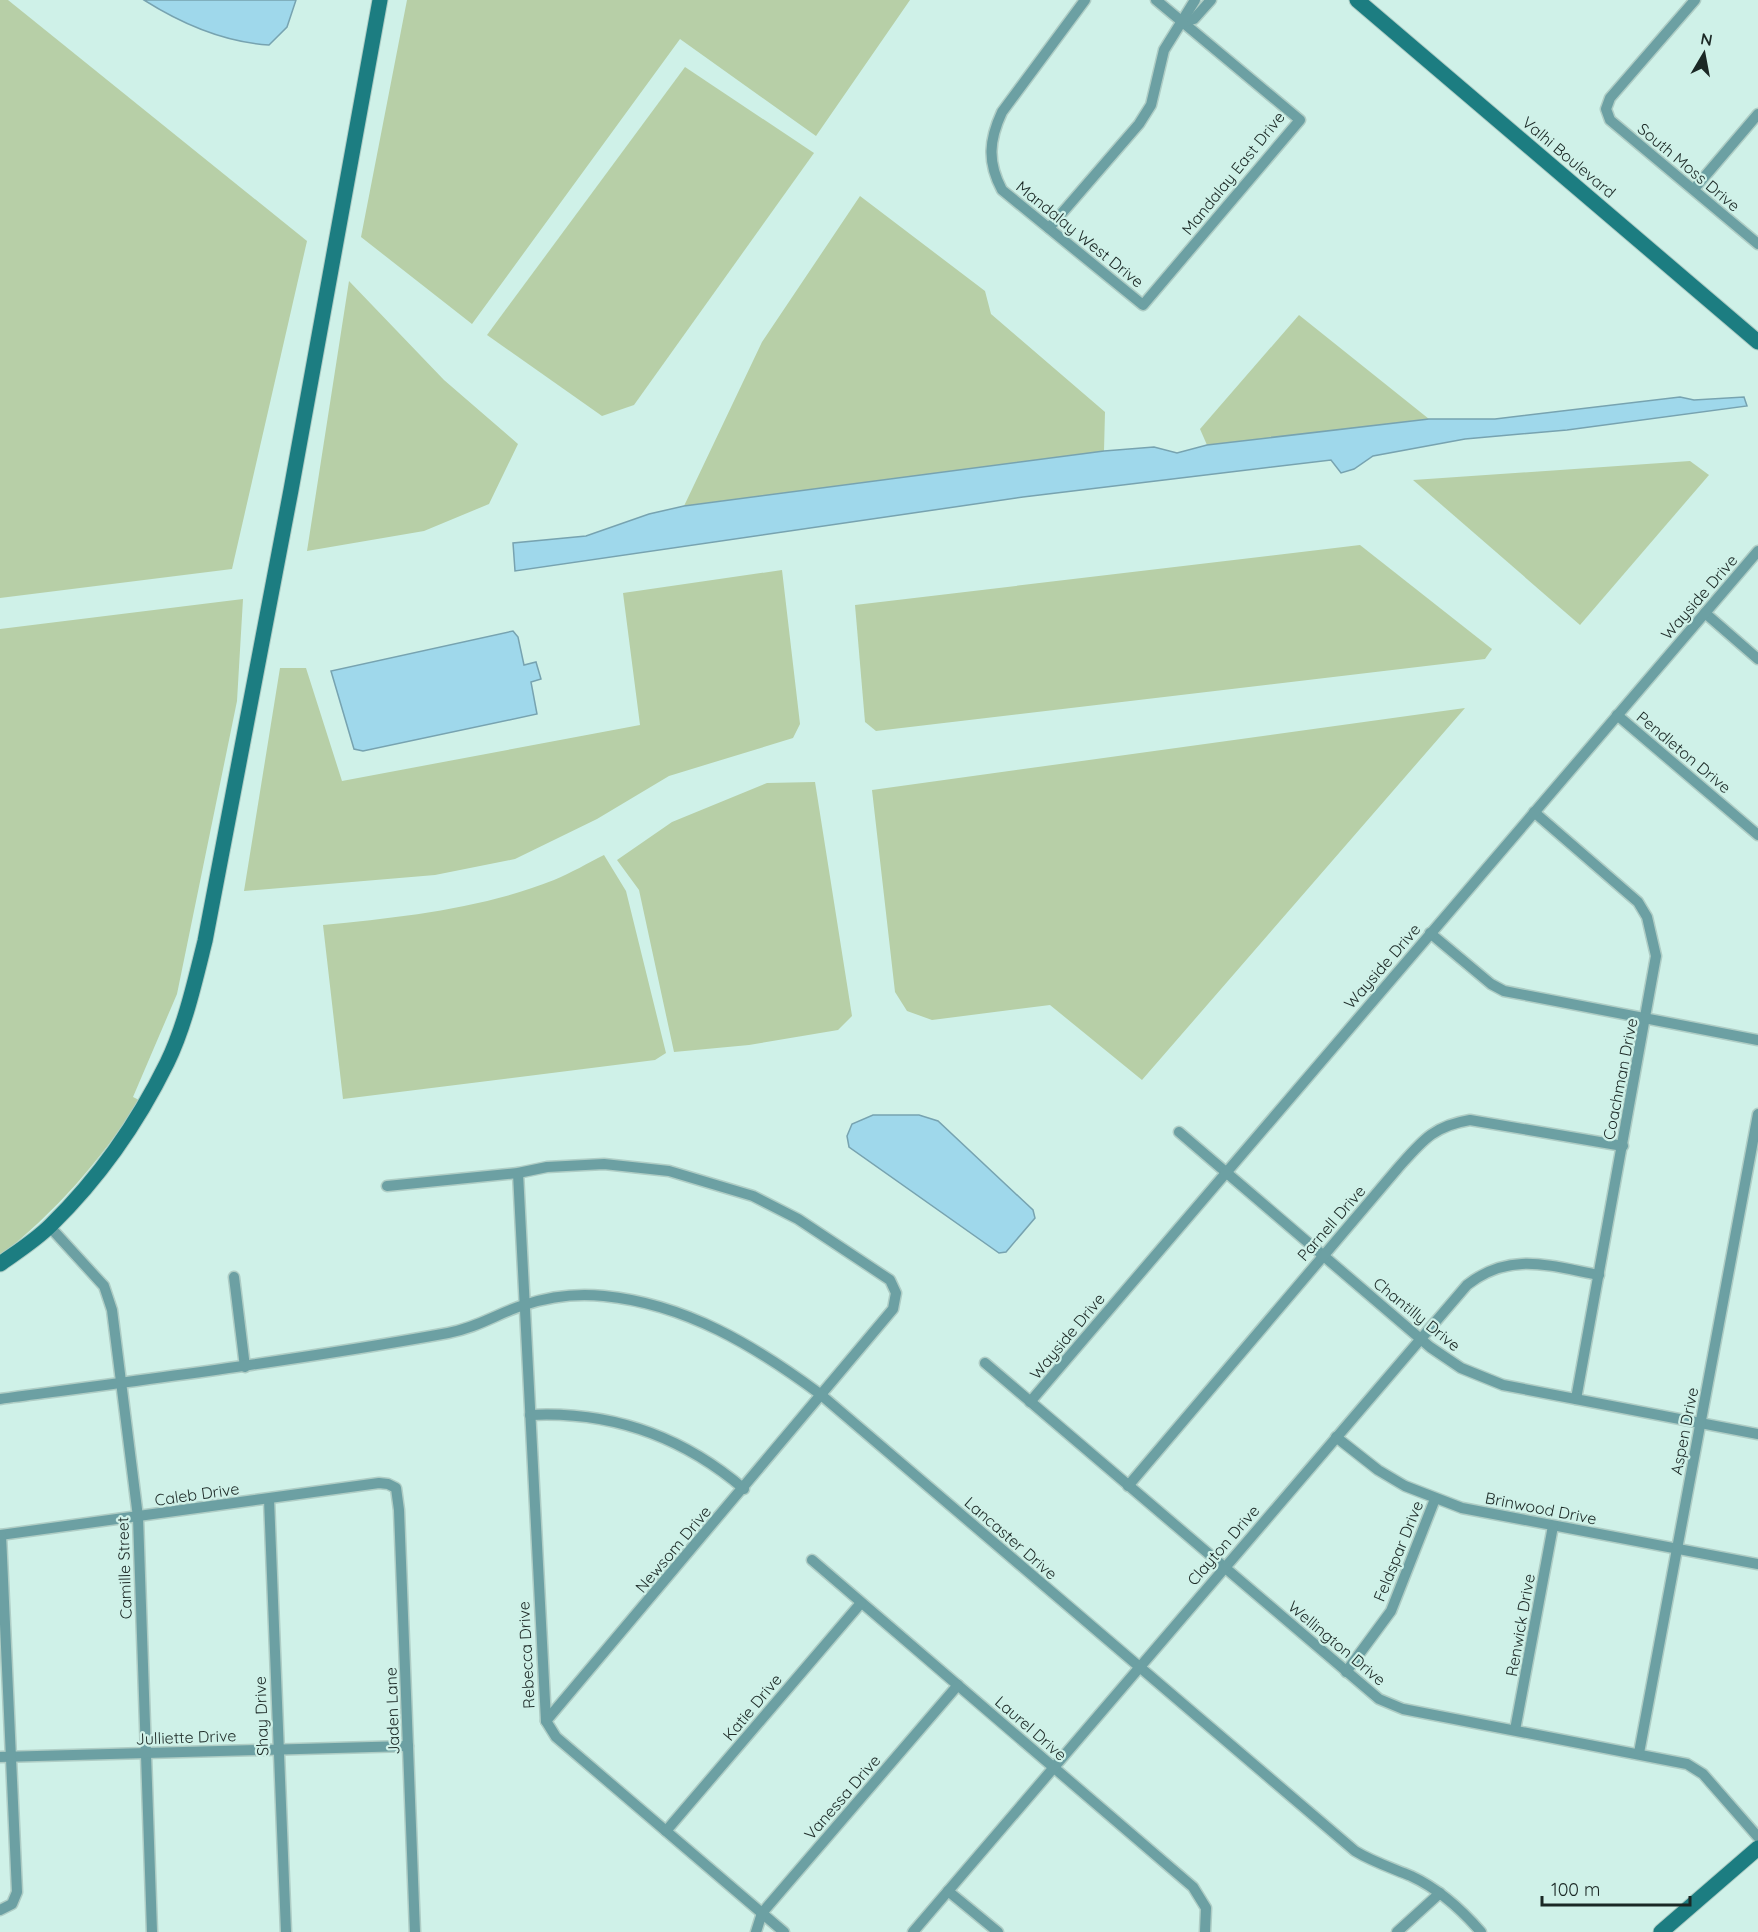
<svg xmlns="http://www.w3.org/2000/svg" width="1758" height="1932" font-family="Quicksand,sans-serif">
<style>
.green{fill:#b7cfa7}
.water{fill:#9fd8eb;stroke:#77a3b0;stroke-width:1.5}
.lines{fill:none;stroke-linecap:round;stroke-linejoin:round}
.street-casing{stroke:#afcdc5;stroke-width:13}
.secondary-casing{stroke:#afcdc5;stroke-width:17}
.street{stroke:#6ca0a3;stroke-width:10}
.secondary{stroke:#1c7d81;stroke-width:15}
.labels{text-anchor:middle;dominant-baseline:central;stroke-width:4.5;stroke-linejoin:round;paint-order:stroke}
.street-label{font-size:16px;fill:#1b2825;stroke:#cff1e8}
</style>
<rect width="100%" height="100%" fill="#cff1e8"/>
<g class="green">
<path d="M 0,0 L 8,0 L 307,241 L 232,569 L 0,598 Z"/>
<path d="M 407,0 L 910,0 L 816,136 L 680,39 L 472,324 L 361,237 Z"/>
<path d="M 685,67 L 814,153 L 634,405 L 602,416 L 487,335 Z"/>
<path d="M 860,196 L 985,291 L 991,314 L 1105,412 L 1104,451 L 684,506 L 762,342 Z"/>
<path d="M 349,281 L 444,380 L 518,444 L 489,504 L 424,531 L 307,551 Z"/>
<path d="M 1299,315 L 1429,419 L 1207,445 L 1200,429 Z"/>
<path d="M 1690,461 L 1709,475 L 1580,625 L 1413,480 Z"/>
<path d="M 1360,545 L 1492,649 L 1485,659 L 876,731 L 865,722 L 855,605 Z"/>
<path d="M 782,570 L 800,724 L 793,738 L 669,776 L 597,819 L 515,859 L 435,875 L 244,891 L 280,668 L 306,668 L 342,781 L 640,725 L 623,593 Z"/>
<path d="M 243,599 L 237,701 L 177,994 L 133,1097 L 139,1100 C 101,1161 55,1212 0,1256 L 0,629 Z"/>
<path d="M 1465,708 L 1142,1080 L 1050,1005 L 932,1020 L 907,1011 L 895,992 L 872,790 Z"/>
<path d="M 815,782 L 852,1016 L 838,1030 L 749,1045 L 674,1052 L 639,890 L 617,860 L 672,822 L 767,783 Z"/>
<path d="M 604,855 L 626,891 L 666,1053 L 655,1060 L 343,1099 L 323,925 C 401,917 481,909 554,880 C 571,873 588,863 604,855 Z"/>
</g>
<g class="water">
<path d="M 144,0 L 296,0 L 287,27 L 269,45 C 224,42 182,24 144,0 Z"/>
<path d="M 1680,397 L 1694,400 L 1744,397 L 1747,406 L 1567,430 L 1465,439 L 1373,456 L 1354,469 L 1341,473 L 1331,460 L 1023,497 L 515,571 L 513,543 L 586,536 L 649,514 L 684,506 L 1104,451 L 1154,447 L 1177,453 L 1207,445 L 1429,419 L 1495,419 Z"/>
<path d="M 513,631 L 518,637 L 524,665 L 536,662 L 541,679 L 531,682 L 537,714 L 363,751 L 354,749 L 331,671 Z"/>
<path d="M 873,1115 L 919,1115 L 938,1121 L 1033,1210 L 1035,1218 L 1006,1252 L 999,1253 L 849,1147 L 847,1136 L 852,1124 Z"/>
</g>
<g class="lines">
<g class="street-casing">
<g id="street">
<path d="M 1085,0 L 1002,112 C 989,140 987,162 1002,190 L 1143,305 L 1300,120 L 1156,0"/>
<path d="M 1695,0 L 1610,98 L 1606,109 L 1610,120 L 1758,244"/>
<path d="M 1183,22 L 1194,19 L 1211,0"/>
<path d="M 1694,189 L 1758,114"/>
<path d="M 1049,228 L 1139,124 L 1151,105 L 1164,50 L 1195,0"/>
<path d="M 1705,613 L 1758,659"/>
<path d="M 1617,715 L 1758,835"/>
<path d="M 1534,812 L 1638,902 L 1647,917 L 1656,956 L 1576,1399"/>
<path d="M 1430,933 L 1491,984 L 1504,991 L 1758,1040"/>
<path d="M 1179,1132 L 1430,1347 L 1461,1368 L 1503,1385 L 1758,1434"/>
<path d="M 518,1173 L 546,1721 L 556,1737 L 784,1932"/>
<path d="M 387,1186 L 518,1173 L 547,1167 L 604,1164 L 669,1171 L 753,1196 L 798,1219 L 890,1280 L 896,1293 L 893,1309 L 546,1721"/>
<path d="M 50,1227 L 104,1286 L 112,1310 L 138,1517 L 152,1932"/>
<path d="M 234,1277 L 245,1367"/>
<path d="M 985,1363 L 1379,1699 L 1403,1709 L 1687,1764 L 1703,1774 L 1758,1837"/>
<path d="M 0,1399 C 150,1379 299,1360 448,1333 C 479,1327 496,1314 524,1305 C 551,1296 576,1293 604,1296 C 686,1304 755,1346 820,1394 L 1355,1851 C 1373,1862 1392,1868 1411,1876 C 1439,1889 1461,1909 1481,1932"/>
<path d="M 1030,1402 L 1758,551"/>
<path d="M 530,1415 C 611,1411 682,1436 744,1489"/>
<path d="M 1336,1437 L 1378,1470 L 1405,1486 L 1462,1508 L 1758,1564"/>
<path d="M 1128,1486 L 1398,1168 C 1422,1141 1433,1126 1470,1120 L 1623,1146"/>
<path d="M 269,1499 L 286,1932"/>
<path d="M 0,1535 L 379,1483 L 388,1484 L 396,1488 L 399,1510 L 415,1932"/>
<path d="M 812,1560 L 1193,1887 L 1206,1908 L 1205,1932"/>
<path d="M 1346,1672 L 1391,1611 L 1435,1499"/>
<path d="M 1515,1730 L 1553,1526"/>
<path d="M 1639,1753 L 1758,1114"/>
<path d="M 0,1757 L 408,1746"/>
<path d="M 666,1831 L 861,1603"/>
<path d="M 948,1891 L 998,1932"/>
<path d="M 0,1910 L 12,1904 L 17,1892 L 1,1535"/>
<path d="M 756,1932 L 762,1913 L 958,1685"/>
<path d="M 913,1932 L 1467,1285 C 1510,1251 1550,1266 1599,1275"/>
<path d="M 1397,1932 L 1440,1893"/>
</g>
</g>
<g class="secondary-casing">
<g id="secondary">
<path d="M 1357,0 L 1758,342"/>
<path d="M 0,1264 C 17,1252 36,1240 51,1225 C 98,1179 138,1122 167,1063 C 185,1026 195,981 205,941 L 291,490 L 380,0"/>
<path d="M 1661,1932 L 1758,1848"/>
</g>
</g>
<use href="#street" class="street"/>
<use href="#secondary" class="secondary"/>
</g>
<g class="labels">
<g class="street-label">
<text transform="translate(1569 157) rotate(40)">Valhi Boulevard</text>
<text transform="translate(1689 167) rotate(40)">South Moss Drive</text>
<text transform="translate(1233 173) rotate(-51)">Mandalay East Drive</text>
<text transform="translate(1080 234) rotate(39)">Mandalay West Drive</text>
<text transform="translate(1699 597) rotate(-49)">Wayside Drive</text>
<text transform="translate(1684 752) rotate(40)">Pendleton Drive</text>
<text transform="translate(1382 966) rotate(-49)">Wayside Drive</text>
<text transform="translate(1620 1079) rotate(-79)">Coachman Drive</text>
<text transform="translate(1331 1223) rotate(-49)">Parnell Drive</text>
<text transform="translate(1417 1314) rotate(39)">Chantilly Drive</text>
<text transform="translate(1067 1336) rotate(-50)">Wayside Drive</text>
<text transform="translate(1684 1431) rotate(-79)">Aspen Drive</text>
<text transform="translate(197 1494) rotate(-8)">Caleb Drive</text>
<text transform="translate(1541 1508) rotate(11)">Brinwood Drive</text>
<text transform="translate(1011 1538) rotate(41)">Lancaster Drive</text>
<text transform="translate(1223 1545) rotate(-49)">Clayton Drive</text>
<text transform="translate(673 1549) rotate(-50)">Newsom Drive</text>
<text transform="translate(1398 1551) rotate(-68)">Feldspar Drive</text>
<text transform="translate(124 1568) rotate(-92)">Camille Street</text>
<text transform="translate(1520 1625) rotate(-80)">Renwick Drive</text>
<text transform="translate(1337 1643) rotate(40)">Wellington Drive</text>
<text transform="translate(526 1655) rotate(-93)">Rebecca Drive</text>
<text transform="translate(752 1707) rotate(-50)">Katie Drive</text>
<text transform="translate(392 1711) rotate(-92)">Jaden Lane</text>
<text transform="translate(261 1716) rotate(-92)">Shay Drive</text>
<text transform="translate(1031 1728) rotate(41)">Laurel Drive</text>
<text transform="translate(186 1737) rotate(-2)">Julliette Drive</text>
<text transform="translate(842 1797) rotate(-49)">Vanessa Drive</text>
</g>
</g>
<g transform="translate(1704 54) rotate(10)" stroke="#cff1e8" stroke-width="4.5" paint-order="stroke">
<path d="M0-4.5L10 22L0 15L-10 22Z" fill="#1b2825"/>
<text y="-9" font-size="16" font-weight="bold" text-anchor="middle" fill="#1b2825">N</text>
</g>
<path d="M1542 1896v9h148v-9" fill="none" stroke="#1b2825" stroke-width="3"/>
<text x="1551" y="1896" font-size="18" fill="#1b2825" stroke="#cff1e8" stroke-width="4.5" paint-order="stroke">100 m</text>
</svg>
